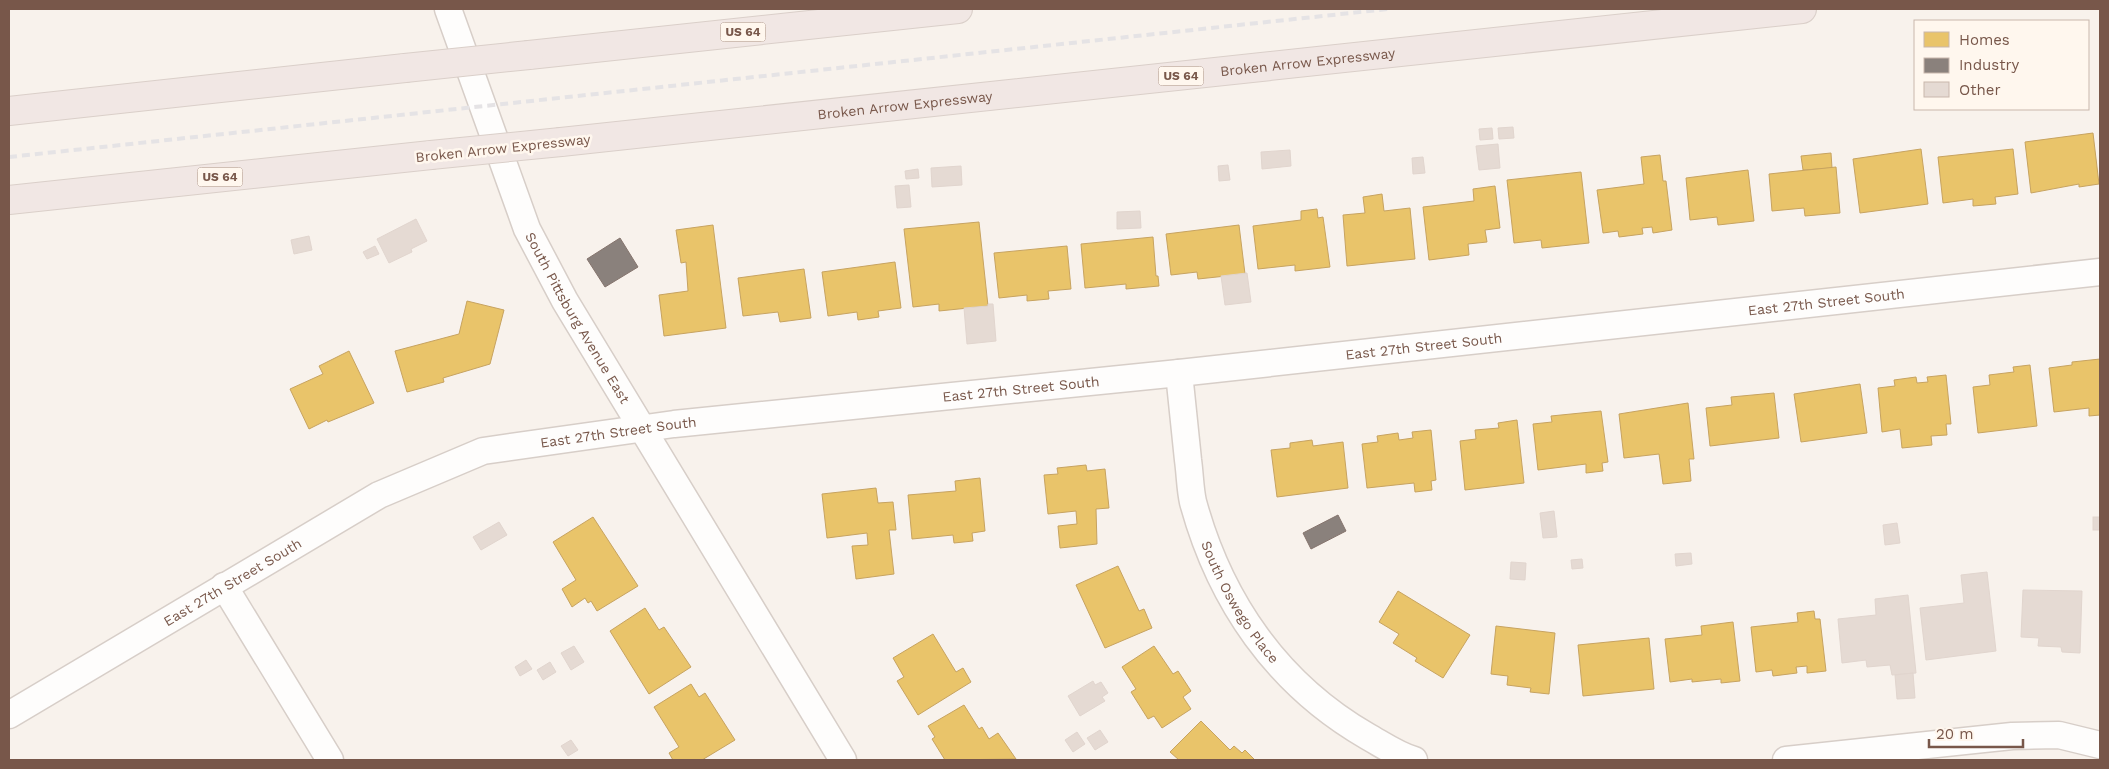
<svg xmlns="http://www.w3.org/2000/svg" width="2109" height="769" font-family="'Work Sans',sans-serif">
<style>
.homes{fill:#e9c46a;stroke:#c7a360}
.industry{fill:#8a817c;stroke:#85746d}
.building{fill:#e5dad3;stroke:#e1d5ce}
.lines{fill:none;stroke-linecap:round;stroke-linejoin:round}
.street-casing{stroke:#d7cec8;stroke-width:29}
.highway-casing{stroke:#dacfc9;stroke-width:30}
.street{stroke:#fefdfc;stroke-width:26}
.highway{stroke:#f1e7e4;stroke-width:28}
.rail{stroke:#e5e3e5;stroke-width:4;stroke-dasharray:8 5;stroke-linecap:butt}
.highway-bridge-casing{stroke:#dacfc9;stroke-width:30;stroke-linecap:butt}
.highway-bridge{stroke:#f1e7e4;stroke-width:28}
.labels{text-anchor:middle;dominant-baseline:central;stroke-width:5;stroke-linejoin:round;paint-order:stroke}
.shield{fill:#fff7ee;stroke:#a0877b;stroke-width:1}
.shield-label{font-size:12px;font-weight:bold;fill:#78574a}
.street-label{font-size:14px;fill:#78574a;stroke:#fff7ee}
</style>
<rect width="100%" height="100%" fill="#f8f2ec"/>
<g class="homes">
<path d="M 2093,133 L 2099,184 L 2079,187 L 2079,184 L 2031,193 L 2025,142 Z"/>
<path d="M 1921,149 L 1928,204 L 1860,213 L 1853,159 Z"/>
<path d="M 2013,149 L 2018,194 L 1995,197 L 1996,204 L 1973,206 L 1973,199 L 1943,203 L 1938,157 Z"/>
<path d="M 1831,153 L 1832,168 L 1803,170 L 1801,156 Z"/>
<path d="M 1660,155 L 1663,181 L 1666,181 L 1672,230 L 1653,233 L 1652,227 L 1642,228 L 1643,234 L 1619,237 L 1618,231 L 1603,233 L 1597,190 L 1644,184 L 1641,157 Z"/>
<path d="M 1836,167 L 1840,213 L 1805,216 L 1804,208 L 1772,211 L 1769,174 Z"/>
<path d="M 1748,170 L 1754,221 L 1718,225 L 1717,217 L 1690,220 L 1686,178 Z"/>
<path d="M 1581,172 L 1589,243 L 1542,248 L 1541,240 L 1514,243 L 1507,180 Z"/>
<path d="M 1495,186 L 1500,228 L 1485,230 L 1487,242 L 1468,244 L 1469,255 L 1429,260 L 1423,207 L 1474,201 L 1473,189 Z"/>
<path d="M 1382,194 L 1384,211 L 1410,208 L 1415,259 L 1347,266 L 1343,215 L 1365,213 L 1363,197 Z"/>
<path d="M 1317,209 L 1318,218 L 1323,217 L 1330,267 L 1295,271 L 1295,265 L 1258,269 L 1253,226 L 1301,220 L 1301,211 Z"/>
<path d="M 979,222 L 988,306 L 939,311 L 939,304 L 913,307 L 904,229 Z"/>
<path d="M 713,225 L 726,328 L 664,336 L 659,295 L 688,291 L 686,262 L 681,263 L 676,230 Z"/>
<path d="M 1239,225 L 1245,274 L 1198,279 L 1197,272 L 1171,275 L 1166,234 Z"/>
<path d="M 1153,237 L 1156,276 L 1158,276 L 1159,286 L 1126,289 L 1126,284 L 1085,288 L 1081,244 Z"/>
<path d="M 1067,246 L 1071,289 L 1048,291 L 1049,299 L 1027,301 L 1027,295 L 999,298 L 994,253 Z"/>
<path d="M 895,262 L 901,308 L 878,311 L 879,317 L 858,320 L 857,312 L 828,316 L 822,272 Z"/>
<path d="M 804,269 L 811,318 L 780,322 L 778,312 L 743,316 L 738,278 Z"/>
<path d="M 467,301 L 504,310 L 490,364 L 443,378 L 444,382 L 407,392 L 395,351 L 459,334 Z"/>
<path d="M 349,351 L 374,403 L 328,422 L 327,420 L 309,429 L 290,389 L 323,374 L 319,366 Z"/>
<path d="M 2100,359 L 2100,415 L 2089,416 L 2089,408 L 2054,412 L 2049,368 L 2072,365 L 2072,362 Z"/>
<path d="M 2030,365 L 2037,426 L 1978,433 L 1973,387 L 1990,385 L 1989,375 L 2014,372 L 2013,367 Z"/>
<path d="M 1946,375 L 1951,424 L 1946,424 L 1947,435 L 1931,436 L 1932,445 L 1902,448 L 1900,429 L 1882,432 L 1878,388 L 1895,386 L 1894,380 L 1916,377 L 1917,383 L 1928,382 L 1927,377 Z"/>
<path d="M 1860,384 L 1867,433 L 1801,442 L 1794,394 Z"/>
<path d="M 1774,393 L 1779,438 L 1710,446 L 1706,408 L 1732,405 L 1731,397 Z"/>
<path d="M 1688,403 L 1694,459 L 1689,459 L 1691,481 L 1663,484 L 1659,454 L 1624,458 L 1619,414 Z"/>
<path d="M 1601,411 L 1608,462 L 1602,463 L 1603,471 L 1586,473 L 1586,464 L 1538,470 L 1533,424 L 1552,422 L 1551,416 Z"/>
<path d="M 1517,420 L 1524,483 L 1465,490 L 1460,441 L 1476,439 L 1475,430 L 1499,428 L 1498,423 Z"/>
<path d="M 1431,430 L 1436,480 L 1431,481 L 1432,490 L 1415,492 L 1414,483 L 1367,488 L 1362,444 L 1378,442 L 1377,436 L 1398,433 L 1399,440 L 1413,438 L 1412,432 Z"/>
<path d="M 1312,440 L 1313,446 L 1343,442 L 1348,488 L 1277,497 L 1271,450 L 1290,448 L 1290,443 Z"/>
<path d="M 1086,465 L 1087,471 L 1105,469 L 1109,508 L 1096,509 L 1097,544 L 1060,548 L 1058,526 L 1077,524 L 1076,511 L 1048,514 L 1044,475 L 1058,474 L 1057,468 Z"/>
<path d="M 980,478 L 985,531 L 972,533 L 973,541 L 954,543 L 953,535 L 912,539 L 908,495 L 956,491 L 955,481 Z"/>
<path d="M 876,488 L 878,503 L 893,502 L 896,530 L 889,530 L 894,574 L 856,579 L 852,546 L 868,545 L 867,533 L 827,538 L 822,494 Z"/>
<path d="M 593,517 L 638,586 L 597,611 L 591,601 L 588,603 L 585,598 L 572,607 L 562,589 L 576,580 L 553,542 Z"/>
<path d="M 1118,566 L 1139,611 L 1144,609 L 1152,628 L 1105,648 L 1076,585 Z"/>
<path d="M 1398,591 L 1470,635 L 1443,678 L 1415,661 L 1417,658 L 1393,643 L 1399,634 L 1379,622 Z"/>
<path d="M 645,608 L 659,630 L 664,627 L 691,667 L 649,694 L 610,631 Z"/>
<path d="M 1814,611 L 1815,619 L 1820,619 L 1826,671 L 1807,673 L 1807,666 L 1796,667 L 1797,673 L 1773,676 L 1772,670 L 1756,672 L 1751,627 L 1798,622 L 1797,613 Z"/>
<path d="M 1733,622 L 1740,681 L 1721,683 L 1721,679 L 1692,682 L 1692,679 L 1670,682 L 1665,639 L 1702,635 L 1701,626 Z"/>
<path d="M 1496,626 L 1555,633 L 1549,694 L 1530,692 L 1531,688 L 1507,685 L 1508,676 L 1491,674 Z"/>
<path d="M 933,634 L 956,672 L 963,668 L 971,682 L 918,715 L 897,681 L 904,677 L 893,658 Z"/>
<path d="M 1649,638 L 1654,689 L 1583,696 L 1578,645 Z"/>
<path d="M 1154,646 L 1173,674 L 1178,671 L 1191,691 L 1183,697 L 1191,709 L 1162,728 L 1154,716 L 1148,719 L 1131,692 L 1136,689 L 1122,667 Z"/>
<path d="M 691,684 L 699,697 L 705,693 L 735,740 L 702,760 L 673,760 L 669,753 L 679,747 L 654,707 Z"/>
<path d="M 964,705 L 979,729 L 982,727 L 989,739 L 998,733 L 1016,759 L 945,760 L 932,739 L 935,737 L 928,726 Z"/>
<path d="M 1201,721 L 1230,750 L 1234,746 L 1242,753 L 1245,750 L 1255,760 L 1179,760 L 1170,752 Z"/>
</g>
<g class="industry">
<path d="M 620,238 L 638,267 L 605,287 L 587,259 Z"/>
<path d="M 1338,515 L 1346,531 L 1311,549 L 1303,533 Z"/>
</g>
<g class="building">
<path d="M 1513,127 L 1514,138 L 1499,139 L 1498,128 Z"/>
<path d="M 1492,128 L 1493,139 L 1480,140 L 1479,129 Z"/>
<path d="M 1498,144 L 1500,168 L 1479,170 L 1476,146 Z"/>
<path d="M 1290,150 L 1291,166 L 1262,169 L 1261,152 Z"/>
<path d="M 1423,157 L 1425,173 L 1413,174 L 1412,158 Z"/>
<path d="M 1228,165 L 1230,180 L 1219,181 L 1218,166 Z"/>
<path d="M 961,166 L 962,185 L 932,187 L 931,168 Z"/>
<path d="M 918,169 L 919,178 L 906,179 L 905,171 Z"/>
<path d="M 909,185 L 911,207 L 897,208 L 895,186 Z"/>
<path d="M 1140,211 L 1141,228 L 1117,229 L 1117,212 Z"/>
<path d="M 416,219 L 427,241 L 411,249 L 412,252 L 389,263 L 377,239 Z"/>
<path d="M 309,236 L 312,250 L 294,254 L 291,240 Z"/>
<path d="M 375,246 L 379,254 L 367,259 L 363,252 Z"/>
<path d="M 1247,273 L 1251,302 L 1225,305 L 1221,276 Z"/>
<path d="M 988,304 L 993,304 L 996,341 L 967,344 L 964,308 L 988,306 Z"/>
<path d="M 1554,511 L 1557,537 L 1543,538 L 1540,513 Z"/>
<rect x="2093" y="517" width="7" height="13"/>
<path d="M 499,522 L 507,535 L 481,550 L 473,537 Z"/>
<path d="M 1897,523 L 1900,543 L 1885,545 L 1883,525 Z"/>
<path d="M 1691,553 L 1692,564 L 1676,566 L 1675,554 Z"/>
<path d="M 1582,559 L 1583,568 L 1572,569 L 1571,560 Z"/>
<path d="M 1511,562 L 1526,563 L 1525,580 L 1510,579 Z"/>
<path d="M 1987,572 L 1996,651 L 1926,660 L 1920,608 L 1964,603 L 1961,575 Z"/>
<path d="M 2023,590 L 2082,591 L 2080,653 L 2062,652 L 2061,647 L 2038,646 L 2039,638 L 2021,637 Z"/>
<path d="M 1908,595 L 1916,673 L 1892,675 L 1890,665 L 1867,667 L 1866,660 L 1842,663 L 1838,619 L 1876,615 L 1875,599 Z"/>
<path d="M 574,646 L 584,662 L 571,670 L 561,653 Z"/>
<path d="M 526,660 L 532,669 L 520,676 L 515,667 Z"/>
<path d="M 550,662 L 556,672 L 543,680 L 537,670 Z"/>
<path d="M 1913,673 L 1915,698 L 1897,699 L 1895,675 Z"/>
<path d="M 1093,681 L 1095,685 L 1101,682 L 1108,693 L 1102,697 L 1105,701 L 1080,716 L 1068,696 Z"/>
<path d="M 1100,730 L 1108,742 L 1095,750 L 1087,738 Z"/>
<path d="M 1077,732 L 1085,744 L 1073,752 L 1065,740 Z"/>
<path d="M 571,740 L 578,750 L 568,756 L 561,746 Z"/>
</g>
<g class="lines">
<g class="street-casing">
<g id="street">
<path id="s1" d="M 448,9 L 527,229 L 565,301 L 843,760"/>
<path id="s2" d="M 1179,373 C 1182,402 1185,431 1188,460 C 1190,474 1190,489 1193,502 C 1220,601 1277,684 1367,736 C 1383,745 1397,755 1414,760"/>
<path d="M 224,586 L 330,760"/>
<path id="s3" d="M 9,715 L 379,495 L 483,451 L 674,424 L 1179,373 L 2100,272"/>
<path d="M 1786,760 L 2012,736 L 2059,735 L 2100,745"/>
</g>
</g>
<g class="highway-casing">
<g id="highway">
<path d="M 529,55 L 958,9"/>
<path d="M 9,111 L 405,68"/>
<path id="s4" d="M 561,142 L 1802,9"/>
<path d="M 9,200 L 431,155"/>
</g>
</g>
<use href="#street" class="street"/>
<use href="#highway" class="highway"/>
<path class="rail" d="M 9,157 L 1388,9"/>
<g class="highway-bridge-casing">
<g id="highway-bridge">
<path d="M 405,68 L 529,55"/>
<path d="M 431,155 L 561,142"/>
</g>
</g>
<use href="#highway-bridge" class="highway-bridge"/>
</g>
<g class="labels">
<g class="shield">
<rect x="720.5" y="22.5" width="45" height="19" rx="4"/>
<rect x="1158.5" y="66.5" width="45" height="19" rx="4"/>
<rect x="197.5" y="167.5" width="45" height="19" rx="4"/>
</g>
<g class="shield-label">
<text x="743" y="32">US 64</text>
<text x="1181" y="76">US 64</text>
<text x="220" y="177">US 64</text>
</g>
<g class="street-label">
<text stroke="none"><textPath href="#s4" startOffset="751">Broken Arrow Expressway</textPath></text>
<text stroke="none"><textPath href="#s4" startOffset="346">Broken Arrow Expressway</textPath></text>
<text transform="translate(503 148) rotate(-6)">Broken Arrow Expressway</text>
<text stroke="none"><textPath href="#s3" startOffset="1895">East 27th Street South</textPath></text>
<text stroke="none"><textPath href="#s1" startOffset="336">South Pittsburg Avenue East</textPath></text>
<text stroke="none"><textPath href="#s3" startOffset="1490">East 27th Street South</textPath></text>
<text stroke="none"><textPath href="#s3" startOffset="1085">East 27th Street South</textPath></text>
<text stroke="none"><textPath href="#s3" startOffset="680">East 27th Street South</textPath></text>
<text stroke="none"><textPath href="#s3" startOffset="260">East 27th Street South</textPath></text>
<text stroke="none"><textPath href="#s2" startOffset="241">South Oswego Place</textPath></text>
</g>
</g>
<rect width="2109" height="769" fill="none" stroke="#78574a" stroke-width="20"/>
<rect x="1914" y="20" width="175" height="90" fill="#fff7ee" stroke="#c9b7ac"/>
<rect x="1924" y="32" width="25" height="15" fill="#e9c46a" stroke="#c9b7ac"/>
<text x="1959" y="45" font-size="15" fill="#78574a">Homes</text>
<rect x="1924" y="58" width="25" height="15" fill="#8a817c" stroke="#c9b7ac"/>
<text x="1959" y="70" font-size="15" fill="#78574a">Industry</text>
<rect x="1924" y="82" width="25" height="15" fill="#e5dad3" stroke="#c9b7ac"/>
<text x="1959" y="95" font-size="15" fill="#78574a">Other</text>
<path d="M1929 739v8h94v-8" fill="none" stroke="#78574a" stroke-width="2.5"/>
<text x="1936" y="739" font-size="15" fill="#78574a" stroke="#fff7ee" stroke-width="4" paint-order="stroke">20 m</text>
</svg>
